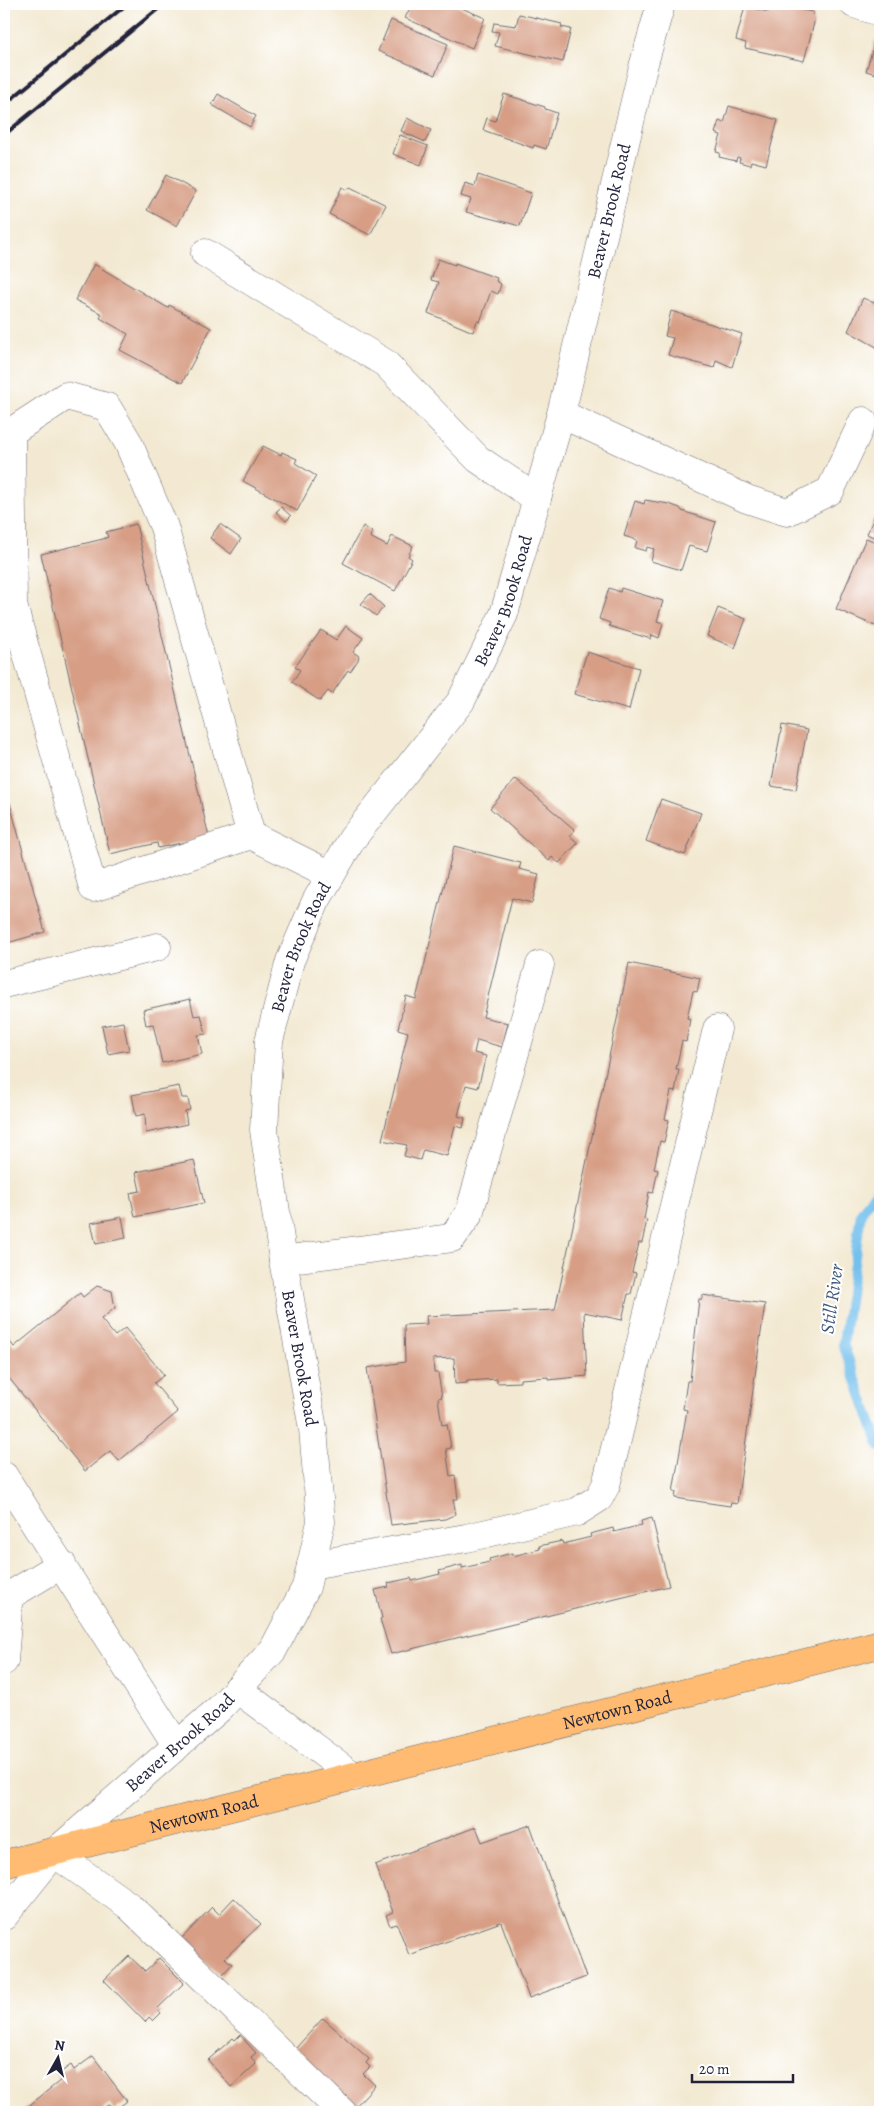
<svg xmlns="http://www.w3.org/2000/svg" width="884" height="2116" font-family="Alegreya,serif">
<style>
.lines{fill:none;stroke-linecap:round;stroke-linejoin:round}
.stream{stroke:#73c0ed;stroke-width:10}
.building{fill:#d79e85}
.minor-casing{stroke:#6b6870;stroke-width:29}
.major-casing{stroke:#6b6870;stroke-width:29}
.minor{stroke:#fff;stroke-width:28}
.major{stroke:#febb71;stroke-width:28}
.rail{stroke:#22223b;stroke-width:4}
.labels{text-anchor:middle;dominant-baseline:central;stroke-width:4;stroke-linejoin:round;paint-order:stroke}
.street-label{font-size:18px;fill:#22223b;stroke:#fff}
.water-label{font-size:19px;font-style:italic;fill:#3e5979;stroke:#fff}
</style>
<rect width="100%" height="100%" fill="#fff"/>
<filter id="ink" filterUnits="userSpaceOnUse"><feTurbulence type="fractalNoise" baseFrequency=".02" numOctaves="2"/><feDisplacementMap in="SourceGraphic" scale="10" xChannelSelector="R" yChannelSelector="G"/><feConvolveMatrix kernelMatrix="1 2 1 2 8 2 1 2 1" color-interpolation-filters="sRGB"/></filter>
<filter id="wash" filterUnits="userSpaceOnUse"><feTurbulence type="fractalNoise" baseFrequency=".0096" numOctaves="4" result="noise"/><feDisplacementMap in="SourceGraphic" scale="20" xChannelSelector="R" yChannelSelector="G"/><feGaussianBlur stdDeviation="1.12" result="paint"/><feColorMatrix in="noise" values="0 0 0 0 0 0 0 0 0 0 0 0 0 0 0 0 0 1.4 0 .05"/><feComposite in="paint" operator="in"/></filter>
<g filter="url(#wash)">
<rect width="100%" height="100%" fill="#f3e9d2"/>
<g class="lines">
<path class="stream" d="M 880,1185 L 861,1213 L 843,1344 L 880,1447"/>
</g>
<g id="blocks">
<g class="building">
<path d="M 379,4 L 395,4 L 392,10 Z"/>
<path d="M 412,4 L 452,4 L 485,18 L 472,48 L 405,18 Z"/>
<path d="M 771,4 L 813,12 L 814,23 L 804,61 L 745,48 L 746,43 L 736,40 L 745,6 L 768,12 Z"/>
<path d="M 519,14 L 562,24 L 561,27 L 571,29 L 563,62 L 495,46 L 499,32 L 492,31 L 494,23 L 516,26 Z"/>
<path d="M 391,20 L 448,44 L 435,75 L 378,51 Z"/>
<path d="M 876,38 L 880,40 L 880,75 L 866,71 Z"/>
<path d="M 218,94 L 256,116 L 250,127 L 212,105 Z"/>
<path d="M 504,94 L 545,107 L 545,109 L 557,113 L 546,149 L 534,145 L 533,148 L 483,130 L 487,118 L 495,121 Z"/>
<path d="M 729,106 L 778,120 L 766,165 L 751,161 L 750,165 L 739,162 L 740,158 L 737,157 L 736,161 L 719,157 L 720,153 L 716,152 L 721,135 L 715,133 L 719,121 L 724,123 Z"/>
<path d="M 407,118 L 431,130 L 425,142 L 401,131 Z"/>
<path d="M 400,135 L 428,146 L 421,165 L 393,154 Z"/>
<path d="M 166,175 L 196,191 L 177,226 L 147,210 Z"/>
<path d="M 478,175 L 531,193 L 520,226 L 466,212 L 471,199 L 461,196 L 465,183 L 475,186 Z"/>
<path d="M 342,187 L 348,190 L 350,187 L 386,205 L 370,235 L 329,214 Z"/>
<path d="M 438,259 L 455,265 L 455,263 L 497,278 L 496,281 L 501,284 L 498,294 L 491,291 L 480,322 L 477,321 L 473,332 L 428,313 L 439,282 L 431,280 Z"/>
<path d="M 94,264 L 168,308 L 169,305 L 211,328 L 182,383 L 120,350 L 128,334 L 100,318 L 102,314 L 75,300 Z"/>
<path d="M 863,298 L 874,303 L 875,301 L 880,303 L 880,349 L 848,331 Z"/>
<path d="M 671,311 L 742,334 L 732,367 L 716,360 L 714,368 L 668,355 L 673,338 L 665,336 Z"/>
<path d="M 263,446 L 281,455 L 282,452 L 297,459 L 295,463 L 316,476 L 297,511 L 243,481 Z"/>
<path d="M 645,500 L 669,504 L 680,508 L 682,511 L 716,522 L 707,551 L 689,546 L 681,570 L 651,561 L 654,549 L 647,547 L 646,551 L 635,548 L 637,540 L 624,536 L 635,501 L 644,504 Z"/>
<path d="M 880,503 L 880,540 L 867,534 Z"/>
<path d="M 281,507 L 291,516 L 286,521 L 276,512 Z"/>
<path d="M 136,524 L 209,837 L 158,848 L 157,843 L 110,854 L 41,554 L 103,539 L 108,537 L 106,532 Z"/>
<path d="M 220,524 L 241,539 L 231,554 L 210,538 Z"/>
<path d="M 363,526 L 372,532 L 370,537 L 387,546 L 392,536 L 413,546 L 408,556 L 412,559 L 395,591 L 343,563 Z"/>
<path d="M 866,538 L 880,544 L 880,628 L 836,609 Z"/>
<path d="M 609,588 L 620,592 L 621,588 L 663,601 L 657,621 L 663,623 L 659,638 L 652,635 L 651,639 L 609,626 L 610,623 L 599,619 Z"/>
<path d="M 370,594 L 384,607 L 376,616 L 361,604 Z"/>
<path d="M 718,608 L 746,619 L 735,648 L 707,636 Z"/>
<path d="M 346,626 L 363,638 L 353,652 L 359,656 L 358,660 L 350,672 L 348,670 L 332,694 L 328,691 L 320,701 L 292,682 L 300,670 L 295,667 L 321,630 L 336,640 Z"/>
<path d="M 587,652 L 639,668 L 629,710 L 574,694 Z"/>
<path d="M 782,725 L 807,730 L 796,790 L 771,786 Z"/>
<path d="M 516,779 L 575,830 L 570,836 L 578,843 L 559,863 L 552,857 L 549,861 L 490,808 Z"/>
<path d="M 4,782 L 45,932 L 4,944 Z"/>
<path d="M 661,799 L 701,813 L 685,855 L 646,841 Z"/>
<path d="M 454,846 L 521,863 L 519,869 L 539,874 L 532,903 L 512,898 L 483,1017 L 508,1023 L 502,1047 L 477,1040 L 474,1053 L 486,1056 L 478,1088 L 466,1085 L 458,1116 L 465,1118 L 463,1128 L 455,1126 L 447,1156 L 423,1150 L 420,1160 L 404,1156 L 407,1145 L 382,1140 L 408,1032 L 398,1029 L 406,996 L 416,999 Z"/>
<path d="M 629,963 L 700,978 L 697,992 L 693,991 L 687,1018 L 690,1019 L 686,1042 L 682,1041 L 676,1069 L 679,1069 L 675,1092 L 671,1091 L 665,1119 L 669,1120 L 664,1142 L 660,1141 L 654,1169 L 658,1170 L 653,1193 L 649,1192 L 644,1219 L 647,1220 L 642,1243 L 639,1243 L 632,1272 L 636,1273 L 631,1294 L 628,1294 L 622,1320 L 584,1312 L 587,1376 L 548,1380 L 548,1377 L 520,1379 L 520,1382 L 497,1383 L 497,1379 L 467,1381 L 467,1383 L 455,1384 L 454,1358 L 433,1359 L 434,1373 L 438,1373 L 442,1397 L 438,1398 L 442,1425 L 447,1424 L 451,1448 L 446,1449 L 450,1476 L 455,1475 L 458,1499 L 453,1499 L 456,1514 L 445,1519 L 391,1525 L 367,1368 L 405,1362 L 404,1325 L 427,1324 L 426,1316 L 555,1310 Z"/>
<path d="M 190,999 L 194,1016 L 201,1015 L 206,1034 L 198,1035 L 202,1054 L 162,1063 L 153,1024 L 146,1025 L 143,1010 Z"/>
<path d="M 123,1022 L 129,1050 L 108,1054 L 102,1026 Z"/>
<path d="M 179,1086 L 182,1098 L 188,1098 L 190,1110 L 185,1111 L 187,1124 L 146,1133 L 145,1114 L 136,1116 L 132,1095 Z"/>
<path d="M 194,1160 L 204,1203 L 135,1217 L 130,1193 L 140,1191 L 136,1172 Z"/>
<path d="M 122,1217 L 126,1238 L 96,1244 L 91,1223 Z"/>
<path d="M 97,1286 L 112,1291 L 115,1308 L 101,1319 L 115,1336 L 125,1328 L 164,1375 L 154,1383 L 178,1412 L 119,1461 L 110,1451 L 85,1471 L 4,1372 L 4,1334 L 14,1347 L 80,1293 L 83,1297 Z"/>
<path d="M 702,1295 L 765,1304 L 737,1504 L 731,1503 L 730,1506 L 675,1498 L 676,1492 L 673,1492 L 687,1410 L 683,1409 L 687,1381 L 690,1381 L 699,1299 L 702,1299 Z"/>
<path d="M 652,1518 L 669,1586 L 391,1654 L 380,1619 L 382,1618 L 375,1590 L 389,1587 L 388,1583 L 411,1578 L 412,1581 L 440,1574 L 439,1571 L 462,1565 L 462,1568 L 490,1562 L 489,1559 L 512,1553 L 513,1556 L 540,1549 L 539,1546 L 562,1541 L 563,1544 L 591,1537 L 590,1534 L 613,1528 L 614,1532 L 642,1525 L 641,1521 Z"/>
<path d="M 530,1825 L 586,1977 L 529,1998 L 501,1922 L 409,1955 L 397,1924 L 390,1926 L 386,1915 L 393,1912 L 375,1865 L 476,1827 L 482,1842 Z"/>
<path d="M 234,1898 L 261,1924 L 225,1958 L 232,1964 L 221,1976 L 181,1939 L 212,1907 L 219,1914 Z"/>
<path d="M 129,1956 L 145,1971 L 159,1958 L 184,1983 L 157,2009 L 161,2013 L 153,2021 L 149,2017 L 145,2022 L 104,1980 Z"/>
<path d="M 323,2018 L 369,2059 L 366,2063 L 370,2067 L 363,2074 L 375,2085 L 354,2108 L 295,2049 Z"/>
<path d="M 240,2035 L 256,2053 L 251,2057 L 256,2064 L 231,2087 L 208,2060 L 233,2038 L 235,2040 Z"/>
<path d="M 93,2056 L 127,2101 L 114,2111 L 109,2104 L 98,2112 L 21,2112 L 61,2080 L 57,2075 L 71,2065 L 74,2070 Z"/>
</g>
</g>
</g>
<g filter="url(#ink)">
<use href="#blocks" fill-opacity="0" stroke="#6b6870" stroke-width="1"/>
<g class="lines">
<g class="minor-casing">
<g id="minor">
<path d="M 854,4 L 880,12"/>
<path d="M 205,253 L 385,363 L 478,459 L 537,499"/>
<path d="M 561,414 L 747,499 L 787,512 L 830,491 L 863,421"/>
<path d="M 251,835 L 93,888 L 13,605 L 11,432 L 66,396 L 107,407 L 128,442 L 164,527 L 251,835 L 331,875"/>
<path d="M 4,984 L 157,947"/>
<path d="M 283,1260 L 452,1238 L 469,1214 L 540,965"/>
<path d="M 4,1476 L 177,1746"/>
<path d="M 311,1565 L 466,1538 L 577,1512 L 599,1498 L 606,1485 L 717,1029"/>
<path d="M 4,1661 L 9,1596 L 62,1564"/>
<path d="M 237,1689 L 355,1777"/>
<path d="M 54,1853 L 129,1906 L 342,2112"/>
<path id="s1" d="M 4,1916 L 54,1853 L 220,1708 L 273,1650 L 306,1587 L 321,1522 L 313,1429 L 283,1260 L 264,1130 L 269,1041 L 290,961 L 316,901 L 352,839 L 461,701 L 504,614 L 561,414 L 643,67 L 661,4"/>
</g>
</g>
<g class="major-casing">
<g id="major">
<path id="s2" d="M 4,1864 L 880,1644"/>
</g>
</g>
<use href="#minor" class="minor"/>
<use href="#major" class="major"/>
<g class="rail">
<path d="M 4,105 L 127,4"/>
<path d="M 4,135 L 164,4"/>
</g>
</g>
</g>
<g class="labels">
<g class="street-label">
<text stroke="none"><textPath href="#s1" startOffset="1912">Beaver Brook Road</textPath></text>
<text stroke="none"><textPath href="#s1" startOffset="1508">Beaver Brook Road</textPath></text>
<text stroke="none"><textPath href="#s1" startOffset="1102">Beaver Brook Road</textPath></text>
<text transform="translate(300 1358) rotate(80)">Beaver Brook Road</text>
<text stroke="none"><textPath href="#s2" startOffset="632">Newtown Road</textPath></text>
<text stroke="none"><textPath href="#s1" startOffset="248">Beaver Brook Road</textPath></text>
<text stroke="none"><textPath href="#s2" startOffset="206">Newtown Road</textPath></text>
</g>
<g class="water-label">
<text transform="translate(832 1299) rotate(-82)">Still River</text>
</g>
</g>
<rect width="884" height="2116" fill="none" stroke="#fff" stroke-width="20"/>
<g transform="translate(58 2058) rotate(8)" stroke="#ffffff" stroke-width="4" paint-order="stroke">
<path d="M0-4L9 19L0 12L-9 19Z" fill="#22223b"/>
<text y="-8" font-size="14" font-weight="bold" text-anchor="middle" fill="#22223b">N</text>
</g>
<path d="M692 2074v8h101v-8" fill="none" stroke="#22223b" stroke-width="2.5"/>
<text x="699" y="2074" font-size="15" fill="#22223b" stroke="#ffffff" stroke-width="4" paint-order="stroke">20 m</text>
</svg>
